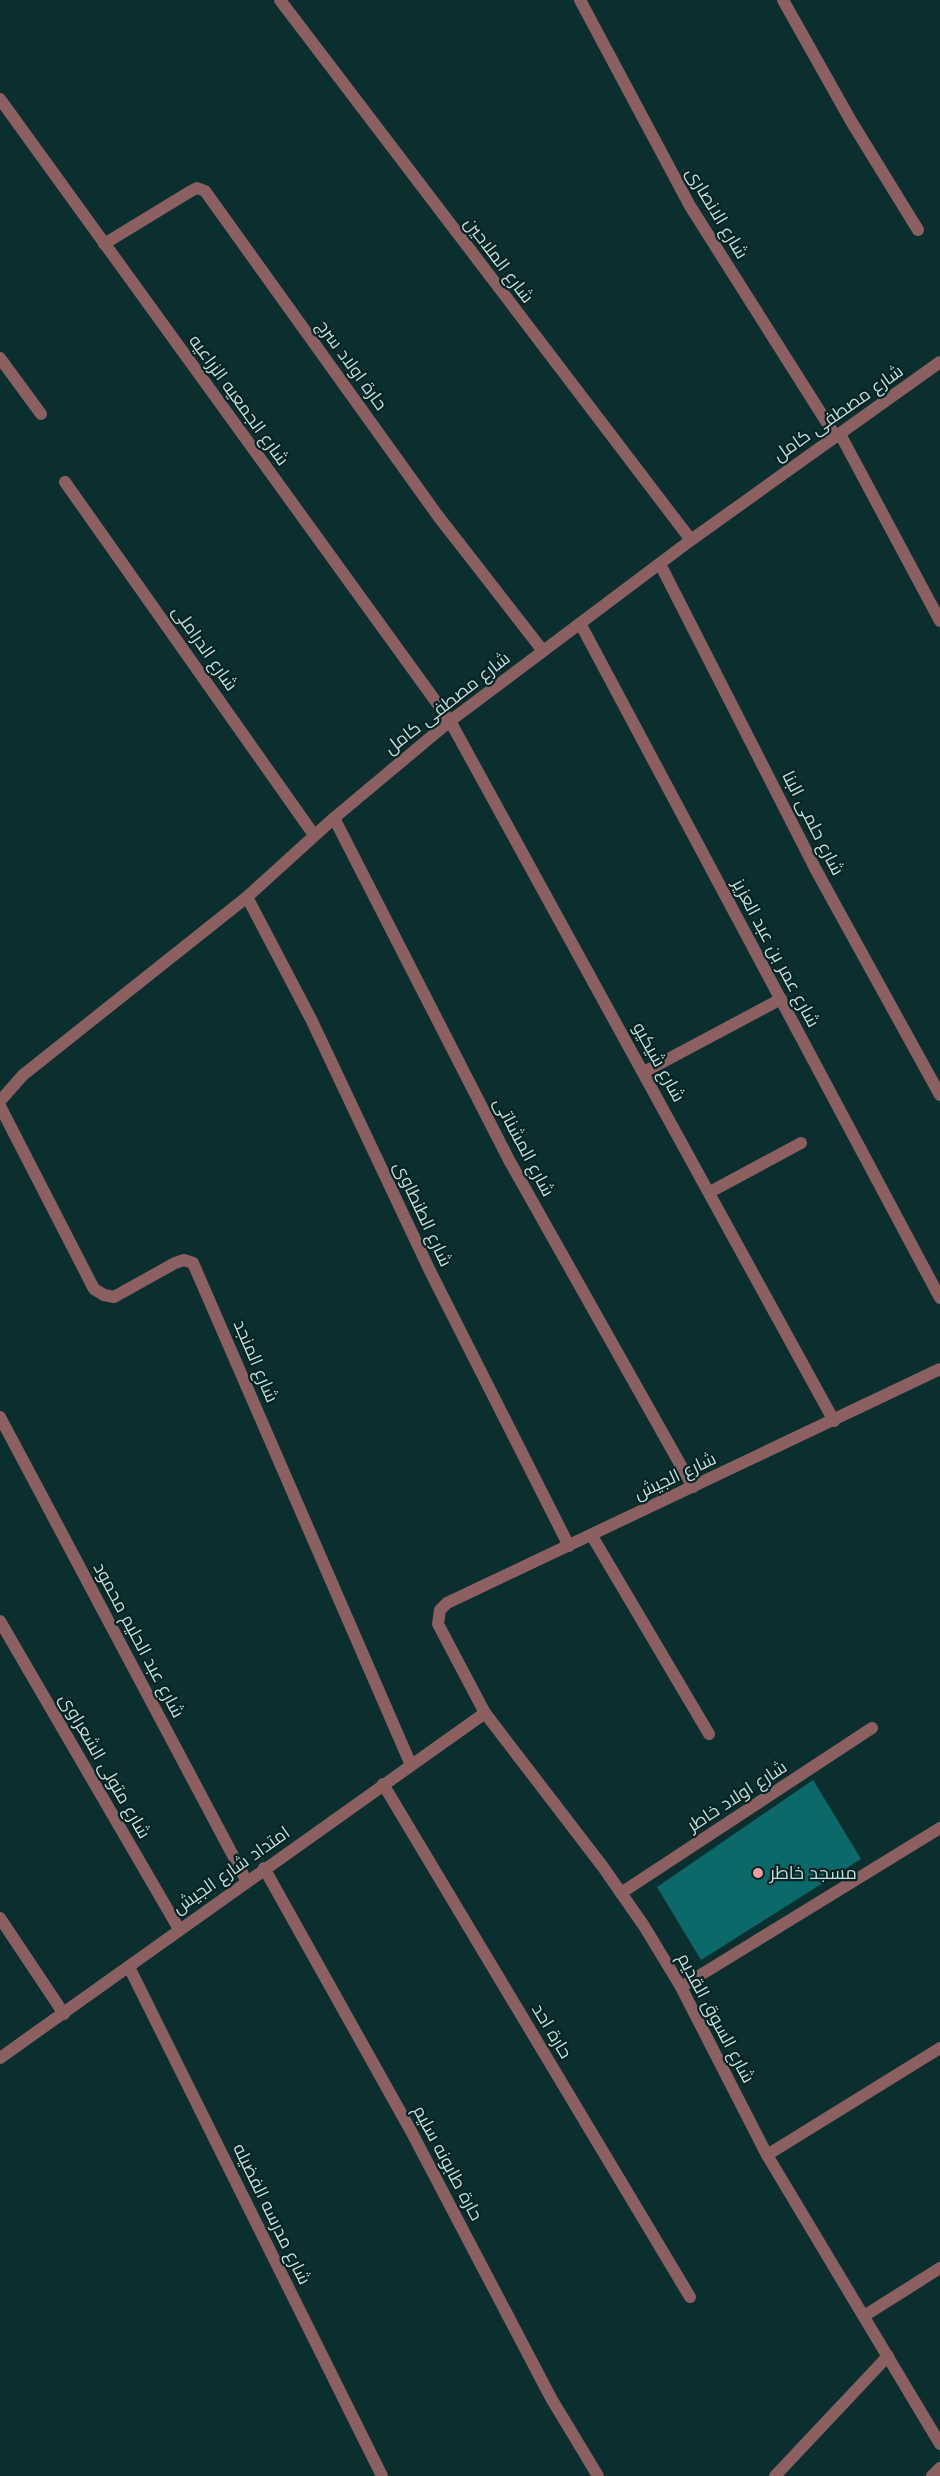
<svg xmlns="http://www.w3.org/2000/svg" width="940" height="2476" font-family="'Libre Baskerville',Cairo,serif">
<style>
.building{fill:#0c696a}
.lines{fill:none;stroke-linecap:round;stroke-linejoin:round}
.street{stroke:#8c6061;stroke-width:12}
.poi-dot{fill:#f49b9f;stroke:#012525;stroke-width:2}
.labels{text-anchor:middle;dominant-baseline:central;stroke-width:4.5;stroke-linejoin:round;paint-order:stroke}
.street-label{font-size:18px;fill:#c9dcdb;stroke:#012525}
.poi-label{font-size:18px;fill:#c9dcdb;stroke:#012525;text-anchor:start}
</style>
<rect width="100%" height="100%" fill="#0b2f2f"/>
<path class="building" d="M 813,1780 L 861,1859 L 701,1960 L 657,1887 Z"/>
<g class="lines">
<g class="street">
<path d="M 280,0 L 691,540"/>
<path d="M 580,0 L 690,206 L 836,437"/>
<path d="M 783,0 L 851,121 L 918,230"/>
<path d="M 0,99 L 450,721 L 834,1421"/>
<path d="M 104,244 L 191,191 L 197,188 L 205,191 L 438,516 L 543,651"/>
<path d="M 0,358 L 41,414"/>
<path d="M 840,434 L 940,621"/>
<path d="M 65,482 L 314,835"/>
<path d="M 660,564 L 816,870 L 940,1095"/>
<path d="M 581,625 L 940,1298"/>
<path d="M 334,818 L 509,1160 L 693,1487"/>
<path d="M 247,897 L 311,1019 L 430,1271 L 569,1546"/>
<path d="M 644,1072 L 781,999"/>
<path d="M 0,1101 L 23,1075 L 247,897 L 334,818 L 450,721 L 691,540 L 940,362"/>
<path d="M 0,1106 L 94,1289 L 104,1295 L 114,1297 L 175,1263 L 184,1260 L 193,1263 L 411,1765"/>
<path d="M 710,1192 L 801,1143"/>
<path d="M 940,1369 L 447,1603 L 440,1610 L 438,1624 L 485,1713 L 603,1867 L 644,1926 L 681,1987 L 767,2155 L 940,2444"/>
<path d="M 0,1417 L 246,1880"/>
<path d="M 592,1536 L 709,1734"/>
<path d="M 0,1621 L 179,1929"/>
<path d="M 383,1784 L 690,2297"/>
<path d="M 264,1868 L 411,2131 L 551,2398 L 598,2476"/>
<path d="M 621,1893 L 872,1728"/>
<path d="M 0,1918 L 64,2014"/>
<path d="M 129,1967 L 382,2476"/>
<path d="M 681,1987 L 940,1828"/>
<path d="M 0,2058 L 485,1713"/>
<path d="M 767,2155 L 940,2048"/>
<path d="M 864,2316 L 940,2268"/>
<path d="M 775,2476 L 888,2356"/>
<path d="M 932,2476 L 940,2468"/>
</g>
</g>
<circle class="poi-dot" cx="758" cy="1873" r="6"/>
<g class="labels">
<g class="street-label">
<text transform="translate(717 213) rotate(59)">شارع الانصارى</text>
<text transform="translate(499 260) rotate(53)">شارع الملاحين</text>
<text transform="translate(352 365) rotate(54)">حارة اولاد سرج</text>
<text transform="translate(239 400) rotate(54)">شارع الجمعيه الزراعيه</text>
<text transform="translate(838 413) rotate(-35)">شارع مصطفى كامل</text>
<text transform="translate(205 648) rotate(55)">شارع الدراملى</text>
<text transform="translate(447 703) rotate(-38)">شارع مصطفى كامل</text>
<text transform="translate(813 823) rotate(63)">شارع حلمى البنا</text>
<text transform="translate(776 953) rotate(62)">شارع عمر بن عبد العزيز</text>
<text transform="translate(659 1062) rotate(61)">شارع شيكيو</text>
<text transform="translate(524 1147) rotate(62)">شارع المشناتى</text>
<text transform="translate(423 1214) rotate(65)">شارع الطنطاوى</text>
<text transform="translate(256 1361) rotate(67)">شارع المنجد</text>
<text transform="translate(675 1476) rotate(-25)">شارع الجيش</text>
<text transform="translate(139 1640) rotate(62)">شارع عبد الحليم محمود</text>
<text transform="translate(105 1766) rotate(60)">شارع متولى الشعراوى</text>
<text transform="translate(737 1796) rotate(-33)">شارع اولاد خاطر</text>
<text transform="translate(231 1870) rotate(-35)">امتداد شارع الجيش</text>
<text transform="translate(716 2018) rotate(62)">شارع السوق القديم</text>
<text transform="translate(552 2031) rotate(59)">حارة احد</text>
<text transform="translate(448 2163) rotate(62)">حارة طابونه سليم</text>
<text transform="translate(272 2214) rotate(64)">شارع مدرسه الفضيله</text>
</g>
<g class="poi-label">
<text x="770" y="1873">مسجد خاطر</text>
</g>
</g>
</svg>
